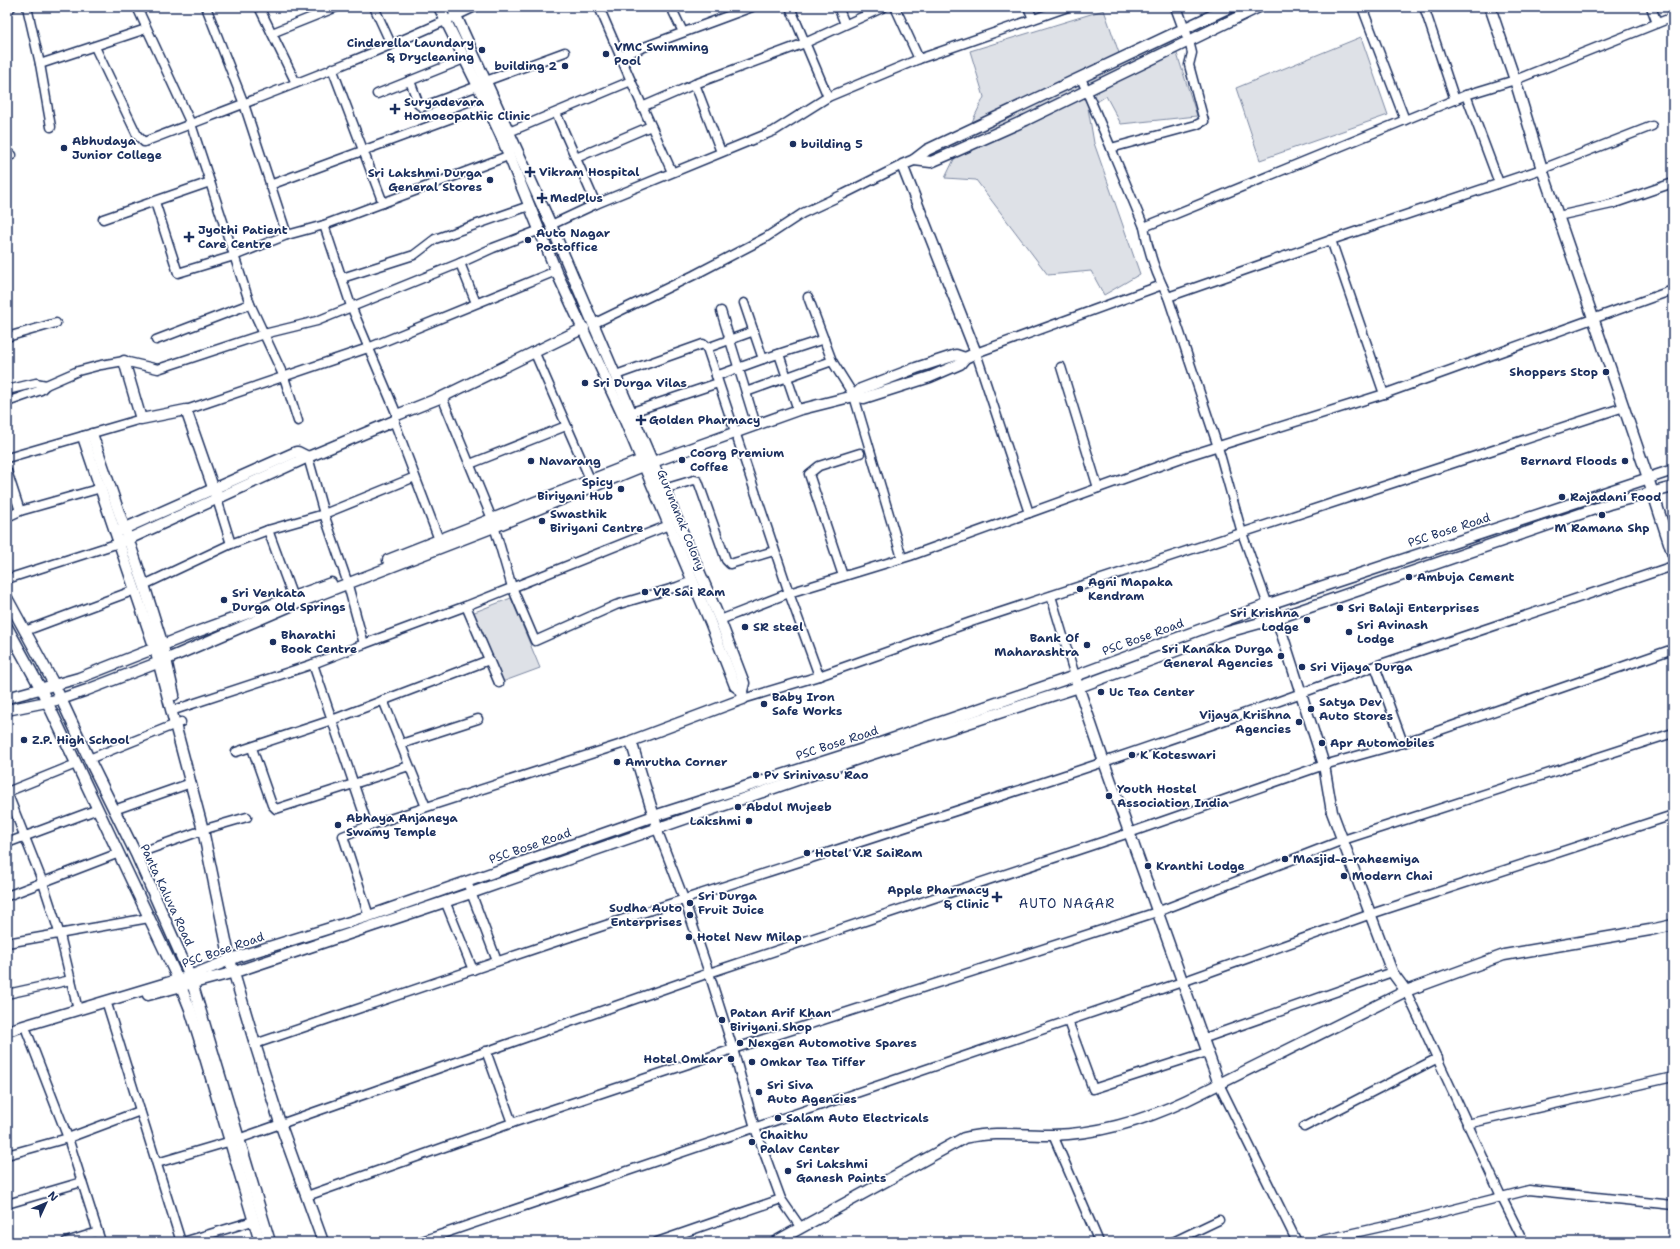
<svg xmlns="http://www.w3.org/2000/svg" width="1680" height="1249" font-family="'Shantell Sans',sans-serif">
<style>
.green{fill:#dee1e7;stroke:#7c88a2}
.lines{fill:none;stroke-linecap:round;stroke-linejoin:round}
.minor-casing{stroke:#1b2f5e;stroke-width:11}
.tertiary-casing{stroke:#1b2f5e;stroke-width:13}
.minor{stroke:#fff;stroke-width:8}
.tertiary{stroke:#fff;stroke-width:10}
.poi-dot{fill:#1b2f5e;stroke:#fff;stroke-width:1.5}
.labels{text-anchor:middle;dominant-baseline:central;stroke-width:3.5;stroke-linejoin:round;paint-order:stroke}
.poi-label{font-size:12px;font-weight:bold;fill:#1b2f5e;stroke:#fff;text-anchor:start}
.street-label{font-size:12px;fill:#1b2f5e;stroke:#fff}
.neighbourhood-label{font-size:13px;letter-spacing:1px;fill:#1b2f5e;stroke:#fff}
</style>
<rect width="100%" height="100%" fill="#fff"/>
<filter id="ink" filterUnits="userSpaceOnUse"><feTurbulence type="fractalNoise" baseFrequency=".025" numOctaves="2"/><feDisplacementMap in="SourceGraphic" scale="8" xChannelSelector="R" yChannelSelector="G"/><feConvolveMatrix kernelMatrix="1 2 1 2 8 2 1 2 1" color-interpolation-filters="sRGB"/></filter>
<g filter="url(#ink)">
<g class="green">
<path d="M 1104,10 L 1119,53 L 1170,32 L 1197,116 L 1121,124 L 1106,96 L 1088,108 L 1094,143 L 1140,274 L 1104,295 L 1091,271 L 1048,275 L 976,180 L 945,178 L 984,97 L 970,51 Z"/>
<path d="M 1361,37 L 1388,115 L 1260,160 L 1236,88 Z"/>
<path d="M 511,598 L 540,668 L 502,682 L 472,613 Z"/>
</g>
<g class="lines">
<g class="minor-casing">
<g id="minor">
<path d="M 27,7 L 40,64 L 51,127"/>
<path d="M 137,7 L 191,124 L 250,304 L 284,377 L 298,421"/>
<path d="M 206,7 L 244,104 L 287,235"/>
<path d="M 259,7 L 296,83"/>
<path d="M 374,7 L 391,44"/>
<path d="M 599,7 L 631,81 L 672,172"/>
<path d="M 671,7 L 683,32"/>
<path d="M 790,7 L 828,97"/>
<path d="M 838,7 L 845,24"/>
<path d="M 895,7 L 919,59"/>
<path d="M 1028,7 L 1033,19"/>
<path d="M 1362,7 L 1405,120"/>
<path d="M 1424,7 L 1455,100"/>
<path d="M 1651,7 L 1657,23"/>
<path d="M 272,33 L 337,7"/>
<path d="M 95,47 L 137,135 L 144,142 C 255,99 368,58 475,7"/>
<path d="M 620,56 L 752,7"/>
<path d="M 40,64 L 146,29"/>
<path d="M 332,68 L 383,203"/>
<path d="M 1081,78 L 1111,148"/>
<path d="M 410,81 L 419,105 L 422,107 L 478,86"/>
<path d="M 486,81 L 565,52"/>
<path d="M 695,84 L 721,152"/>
<path d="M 377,94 L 464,59"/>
<path d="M 1466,95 L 1499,183"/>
<path d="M 642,107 L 695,84 L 805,43 L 884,7"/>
<path d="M 556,113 L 596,204"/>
<path d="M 509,132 L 631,81"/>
<path d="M 7,157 L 12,155"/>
<path d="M 576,158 L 651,126"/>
<path d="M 270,185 L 487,105"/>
<path d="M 155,202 L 178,273 L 234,256 L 287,235 L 324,225 L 508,156"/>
<path d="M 1558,216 L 1612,204 L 1673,183"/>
<path d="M 103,219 L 210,182"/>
<path d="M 324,225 L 351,306 L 397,415 L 394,421 L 441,545"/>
<path d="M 551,225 L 596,204 L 774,131 L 828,97 L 919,59 L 1068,7"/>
<path d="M 1144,227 L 1111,148 L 1196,125 L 1204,121 L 1189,65 L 1192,53 L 1189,41"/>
<path d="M 1331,240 L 1384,394"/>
<path d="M 460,263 L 476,303"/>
<path d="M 342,278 L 414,255 L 435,239 L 529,206"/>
<path d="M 808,297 L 832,361 L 854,396 L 902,558"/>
<path d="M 1168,297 L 1331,240 L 1542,169 L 1652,126"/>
<path d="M 744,303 L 763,359 L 824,339"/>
<path d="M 721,311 L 756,425"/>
<path d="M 593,324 L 694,275 L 765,238 L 803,213 L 844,194 L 902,165"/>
<path d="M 7,337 L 56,323"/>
<path d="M 156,340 L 250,304"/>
<path d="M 707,348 L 789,593 L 819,676"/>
<path d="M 534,351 L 590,479"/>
<path d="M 779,354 L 798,410"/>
<path d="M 1061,367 L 1098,488"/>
<path d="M 616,375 L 703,344 L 707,348 L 754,331"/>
<path d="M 716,376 L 763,359"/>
<path d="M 7,390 L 36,383 L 46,385"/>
<path d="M 746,392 L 832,361"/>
<path d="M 442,397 L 492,519 L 512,587 L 535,641 L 616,605 L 677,587 L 692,581"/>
<path d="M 7,402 L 41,390 L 46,385 L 78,371 L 101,365 L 124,361 L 158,369 L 264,334 L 317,321 L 460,263 L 493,248 L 540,230"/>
<path d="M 186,410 L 368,348 L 556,271"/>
<path d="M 632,412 L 718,383"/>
<path d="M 308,457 L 324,514 L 346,578 L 364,644 L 466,606 L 669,525"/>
<path d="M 7,458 L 141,419"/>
<path d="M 470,464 L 566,426"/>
<path d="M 7,471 L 20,511"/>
<path d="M 664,489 L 694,480 L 698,481 L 726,560 L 730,564 L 774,551"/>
<path d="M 217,499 L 231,544"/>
<path d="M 1029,513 L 976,353 L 1162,285"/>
<path d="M 7,517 L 20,511 L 101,488"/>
<path d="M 268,530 L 295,603"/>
<path d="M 1673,566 L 1375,666 L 1403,743 L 1673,649"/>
<path d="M 843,576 L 809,474 L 819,466 L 860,453"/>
<path d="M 7,579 L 119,543"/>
<path d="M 144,585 L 231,544 L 268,530 L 324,514 L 415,477"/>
<path d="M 1051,596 L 1075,676"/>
<path d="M 1268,605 L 1242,533 L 1218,447 L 1168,297 C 1157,276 1148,250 1144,227 L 1466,95 L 1515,80 L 1673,17"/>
<path d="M 466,606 L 499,683"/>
<path d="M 720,620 L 789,593 L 910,556 L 1187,456 L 1384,394 L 1673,290"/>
<path d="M 25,631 L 135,590"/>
<path d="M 313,664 L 364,644"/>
<path d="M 743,699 L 819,676 L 971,622 L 1624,407"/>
<path d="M 383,700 L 426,807"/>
<path d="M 171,711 L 313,664 L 368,826 L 631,741"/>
<path d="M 401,744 L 478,719"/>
<path d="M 252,748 L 272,805 L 276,809 L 409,766"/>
<path d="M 236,752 L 332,720 L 489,660"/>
<path d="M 89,759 L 181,722"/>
<path d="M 7,792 L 43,883 L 60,935 L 78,1010"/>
<path d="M 7,792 L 76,764"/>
<path d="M 114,810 L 191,783"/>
<path d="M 368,826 L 343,836 L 369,916"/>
<path d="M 657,829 L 684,899 L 709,973 L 733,1049 L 755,1128 L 781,1199 L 801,1228"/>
<path d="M 7,843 L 98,809"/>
<path d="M 136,854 L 209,828 L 247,817"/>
<path d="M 467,882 L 497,961"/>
<path d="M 7,896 L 119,853"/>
<path d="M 445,901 L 473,970"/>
<path d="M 7,943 L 149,918"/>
<path d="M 1406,991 L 1501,1196 L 1524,1242"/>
<path d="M 7,994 L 71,980"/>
<path d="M 108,1007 L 181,1242"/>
<path d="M 1068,1021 L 1093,1089 L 1207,1052"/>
<path d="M 27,1032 L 68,1138 L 101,1242"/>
<path d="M 1202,1039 L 1392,972"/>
<path d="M 255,1044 C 399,995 543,945 688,898 C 918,823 1148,751 1375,666"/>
<path d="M 486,1051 L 512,1123"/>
<path d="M 1219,1084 L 1297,1242"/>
<path d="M 1467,1124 L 1673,1077"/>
<path d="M 1304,1127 L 1438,1058"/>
<path d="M 1053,1135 L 1099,1242"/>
<path d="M 7,1155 L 68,1138 L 140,1111"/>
<path d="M 157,1163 L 238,1139 L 709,973 L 1129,833 L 1324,765 L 1403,743"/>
<path d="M 307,1196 L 512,1123 L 733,1049 L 1157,912 L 1343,840 L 1673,733"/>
<path d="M 7,1204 L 82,1182"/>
<path d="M 66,1242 L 98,1232"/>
<path d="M 183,1242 L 253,1221"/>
<path d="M 419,1242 L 1182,982 L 1371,914 L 1673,815"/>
<path d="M 657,1242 L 781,1199"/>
<path d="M 1173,1242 L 1219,1220"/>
<path d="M 1314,1242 L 1399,1223 L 1529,1190 L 1673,1205"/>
</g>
</g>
<g class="tertiary-casing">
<g id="tertiary">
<path d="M 439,7 L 478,86 L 501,136 L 556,271 L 623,416 L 710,622 L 735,686 L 742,691"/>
<path d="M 452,7 L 551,225 L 720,620 L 744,683 L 742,691 L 743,699 L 631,741 L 656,823"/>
<path d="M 1176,7 L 1186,34"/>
<path d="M 1490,7 L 1515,80 L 1542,169 L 1648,478 L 1673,555"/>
<path d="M 7,8 L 10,7"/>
<path d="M 914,160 L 931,162 L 952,153 L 1026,120 L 1259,7"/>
<path d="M 124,361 L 141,419 L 186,410 L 216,496"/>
<path d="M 854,396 L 861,389 L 916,368 L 956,355 L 965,358"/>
<path d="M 397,415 L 442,397 L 584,328"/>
<path d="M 92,434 L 144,585 L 163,646 L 174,695"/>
<path d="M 83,437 L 155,649 L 203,830 L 230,960 L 255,1044 L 280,1123 L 323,1242"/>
<path d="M 119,531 L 296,452 L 298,452 L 308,457"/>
<path d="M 122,542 L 308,457 L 394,421"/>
<path d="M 388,560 L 647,458"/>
<path d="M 7,598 L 55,686 L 89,759 L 136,854 L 190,976 L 270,1242"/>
<path d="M 1272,603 L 1324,765 L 1332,812 L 1392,972 L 1406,991"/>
<path d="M 7,627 L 41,689 L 178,979 L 190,1009 L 204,1054 L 260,1242"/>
<path d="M 1076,680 L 1104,762 L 1219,1084"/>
<path d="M 7,698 L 79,678 L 191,634 L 331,583"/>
<path d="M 7,710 L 61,699 L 87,690 L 165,660 L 295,604 L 494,527 L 653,462 L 798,410 L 854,396 L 864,398 L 930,377 L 960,364 L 965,358 L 976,353 L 902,165 L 914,160 L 927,150 L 1230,7"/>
<path d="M 148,995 L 235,972 L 471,893 L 869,755 L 1079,687 L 1224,633 L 1278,618 L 1609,504 L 1673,487"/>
<path d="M 7,1031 L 190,976 L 237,957 L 369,916 L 654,816 L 860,750 L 1075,676 L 1272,603 L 1673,470"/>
<path d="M 775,1242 L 964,1138 C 993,1131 1022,1135 1052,1135 C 1098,1134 1145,1120 1187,1100 L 1406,991 L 1504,955 L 1650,930 L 1673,925"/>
</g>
</g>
<use href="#minor" class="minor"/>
<use href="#tertiary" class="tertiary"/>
</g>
</g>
<g class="poi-dot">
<circle cx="482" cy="50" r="4"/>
<circle cx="606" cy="54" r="4"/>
<circle cx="565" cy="66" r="4"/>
<path d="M393 103h4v4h4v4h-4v4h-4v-4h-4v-4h4z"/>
<circle cx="793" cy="144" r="4"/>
<circle cx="64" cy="148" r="4"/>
<path d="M528 166h4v4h4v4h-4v4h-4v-4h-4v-4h4z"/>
<circle cx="490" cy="180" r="4"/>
<path d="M540 192h4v4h4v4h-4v4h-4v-4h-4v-4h4z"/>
<path d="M187 231h4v4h4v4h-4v4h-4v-4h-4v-4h4z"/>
<circle cx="528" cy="240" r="4"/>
<circle cx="1606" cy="372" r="4"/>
<circle cx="585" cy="383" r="4"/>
<path d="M639 414h4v4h4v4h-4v4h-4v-4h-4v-4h4z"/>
<circle cx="682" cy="460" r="4"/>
<circle cx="531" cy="461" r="4"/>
<circle cx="1625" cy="461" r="4"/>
<circle cx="621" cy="489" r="4"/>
<circle cx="1562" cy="497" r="4"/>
<circle cx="1602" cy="515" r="4"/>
<circle cx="542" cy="521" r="4"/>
<circle cx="1409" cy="577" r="4"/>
<circle cx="1080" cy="589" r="4"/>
<circle cx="645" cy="592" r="4"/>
<circle cx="224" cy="600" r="4"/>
<circle cx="1340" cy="608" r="4"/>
<circle cx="1307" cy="620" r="4"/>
<circle cx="745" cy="627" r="4"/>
<circle cx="1349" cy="632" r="4"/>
<circle cx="273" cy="642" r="4"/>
<circle cx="1087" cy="645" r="4"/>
<circle cx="1281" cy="656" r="4"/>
<circle cx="1302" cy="667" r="4"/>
<circle cx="1101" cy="692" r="4"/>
<circle cx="764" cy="704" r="4"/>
<circle cx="1311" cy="709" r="4"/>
<circle cx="1299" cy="722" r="4"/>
<circle cx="24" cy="740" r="4"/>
<circle cx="1322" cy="743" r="4"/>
<circle cx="1132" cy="755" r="4"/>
<circle cx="617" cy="762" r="4"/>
<circle cx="756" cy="775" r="4"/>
<circle cx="1109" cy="796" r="4"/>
<circle cx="738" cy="807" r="4"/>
<circle cx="749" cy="821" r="4"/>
<circle cx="338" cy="825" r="4"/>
<circle cx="807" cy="853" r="4"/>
<circle cx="1285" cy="859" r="4"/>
<circle cx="1148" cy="866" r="4"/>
<circle cx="1344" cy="876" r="4"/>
<path d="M995 891h4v4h4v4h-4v4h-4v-4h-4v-4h4z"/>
<circle cx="690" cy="903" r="4"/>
<circle cx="690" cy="915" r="4"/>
<circle cx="689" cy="937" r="4"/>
<circle cx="722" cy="1020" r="4"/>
<circle cx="740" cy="1043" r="4"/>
<circle cx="731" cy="1059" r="4"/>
<circle cx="752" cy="1062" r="4"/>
<circle cx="759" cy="1092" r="4"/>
<circle cx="778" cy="1118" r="4"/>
<circle cx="752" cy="1142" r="4"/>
<circle cx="788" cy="1171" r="4"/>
</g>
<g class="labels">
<g class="poi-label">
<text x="474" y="43" text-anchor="end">Cinderella Laundary<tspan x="474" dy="14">&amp; Drycleaning</tspan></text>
<text x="614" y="47">VMC Swimming<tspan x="614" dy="14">Pool</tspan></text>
<text x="557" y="66" text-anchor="end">building 2</text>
<text x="404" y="102">Suryadevara<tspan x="404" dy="14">Homoeopathic Clinic</tspan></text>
<text x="72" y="141">Abhudaya<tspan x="72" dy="14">Junior College</tspan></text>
<text x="801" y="144">building 5</text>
<text x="539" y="172">Vikram Hospital</text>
<text x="482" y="173" text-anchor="end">Sri Lakshmi Durga<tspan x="482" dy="14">General Stores</tspan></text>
<text x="550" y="198">MedPlus</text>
<text x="198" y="230">Jyothi Patient<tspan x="198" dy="14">Care Centre</tspan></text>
<text x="536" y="233">Auto Nagar<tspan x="536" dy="14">Postoffice</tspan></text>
<text x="1598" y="372" text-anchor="end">Shoppers Stop</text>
<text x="593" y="383">Sri Durga Vilas</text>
<text x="649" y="420">Golden Pharmacy</text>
<text x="690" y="453">Coorg Premium<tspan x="690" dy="14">Coffee</tspan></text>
<text x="539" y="461">Navarang</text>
<text x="1617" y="461" text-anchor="end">Bernard Floods</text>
<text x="613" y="482" text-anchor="end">Spicy<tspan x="613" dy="14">Biriyani Hub</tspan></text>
<text x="1570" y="497">Rajadani Food</text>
<text x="550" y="514">Swasthik<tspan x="550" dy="14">Biriyani Centre</tspan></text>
<text x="1602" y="528" text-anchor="middle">M Ramana Shp</text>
<text x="1417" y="577">Ambuja Cement</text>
<text x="1088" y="582">Agni Mapaka<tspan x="1088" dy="14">Kendram</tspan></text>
<text x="653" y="592">VR Sai Ram</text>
<text x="232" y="593">Sri Venkata<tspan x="232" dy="14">Durga Old Springs</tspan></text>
<text x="1348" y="608">Sri Balaji Enterprises</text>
<text x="1299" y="613" text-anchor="end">Sri Krishna<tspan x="1299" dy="14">Lodge</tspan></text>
<text x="1357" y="625">Sri Avinash<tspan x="1357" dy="14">Lodge</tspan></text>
<text x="753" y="627">SR steel</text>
<text x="281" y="635">Bharathi<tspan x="281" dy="14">Book Centre</tspan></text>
<text x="1079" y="638" text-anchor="end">Bank Of<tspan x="1079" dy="14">Maharashtra</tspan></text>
<text x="1273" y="649" text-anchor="end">Sri Kanaka Durga<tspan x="1273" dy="14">General Agencies</tspan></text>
<text x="1310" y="667">Sri Vijaya Durga</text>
<text x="1109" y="692">Uc Tea Center</text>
<text x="772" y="697">Baby Iron<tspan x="772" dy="14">Safe Works</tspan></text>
<text x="1319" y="702">Satya Dev<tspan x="1319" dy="14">Auto Stores</tspan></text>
<text x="1291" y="715" text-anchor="end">Vijaya Krishna<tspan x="1291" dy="14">Agencies</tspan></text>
<text x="32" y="740">Z.P. High School</text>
<text x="1330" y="743">Apr Automobiles</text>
<text x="1140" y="755">K Koteswari</text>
<text x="625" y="762">Amrutha Corner</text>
<text x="764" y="775">Pv Srinivasu Rao</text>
<text x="1117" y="789">Youth Hostel<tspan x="1117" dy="14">Association India</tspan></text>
<text x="746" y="807">Abdul Mujeeb</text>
<text x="346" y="818">Abhaya Anjaneya<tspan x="346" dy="14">Swamy Temple</tspan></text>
<text x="741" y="821" text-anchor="end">Lakshmi</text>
<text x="815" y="853">Hotel V.R SaiRam</text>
<text x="1293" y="859">Masjid-e-raheemiya</text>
<text x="1156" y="866">Kranthi Lodge</text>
<text x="1352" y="876">Modern Chai</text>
<text x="989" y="890" text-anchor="end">Apple Pharmacy<tspan x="989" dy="14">&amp; Clinic</tspan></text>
<text x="698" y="896">Sri Durga<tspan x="698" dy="14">Fruit Juice</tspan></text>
<text x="682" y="908" text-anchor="end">Sudha Auto<tspan x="682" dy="14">Enterprises</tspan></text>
<text x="697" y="937">Hotel New Milap</text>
<text x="730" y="1013">Patan Arif Khan<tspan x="730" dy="14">Biriyani Shop</tspan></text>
<text x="748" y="1043">Nexgen Automotive Spares</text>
<text x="723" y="1059" text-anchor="end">Hotel Omkar</text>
<text x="760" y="1062">Omkar Tea Tiffer</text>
<text x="767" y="1085">Sri Siva<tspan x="767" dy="14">Auto Agencies</tspan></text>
<text x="786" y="1118">Salam Auto Electricals</text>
<text x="760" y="1135">Chaithu<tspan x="760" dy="14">Palav Center</tspan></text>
<text x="796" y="1164">Sri Lakshmi<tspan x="796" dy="14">Ganesh Paints</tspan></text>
</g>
<g class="street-label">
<text transform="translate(681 520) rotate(68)">Gurunanak Colony</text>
<text transform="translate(1449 530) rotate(-18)">PSC Bose Road</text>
<text transform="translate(1143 637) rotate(-20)">PSC Bose Road</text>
<text transform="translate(837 743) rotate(-18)">PSC Bose Road</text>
<text transform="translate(530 846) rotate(-19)">PSC Bose Road</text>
<text transform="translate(167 895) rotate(65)">Panta Kaluva Road</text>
<text transform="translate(223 950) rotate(-19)">PSC Bose Road</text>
</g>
<g class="neighbourhood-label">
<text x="1067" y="903">AUTO NAGAR</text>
</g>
</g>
<rect width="1680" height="1249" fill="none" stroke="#fff" stroke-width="24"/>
<rect x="12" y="12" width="1656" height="1225" fill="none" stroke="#1b2f5e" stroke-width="1.5" filter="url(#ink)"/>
<g transform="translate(46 1203) rotate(46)" stroke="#ffffff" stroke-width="3" paint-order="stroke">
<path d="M0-3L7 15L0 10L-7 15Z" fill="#1b2f5e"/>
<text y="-6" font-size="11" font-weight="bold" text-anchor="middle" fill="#1b2f5e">N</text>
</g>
</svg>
